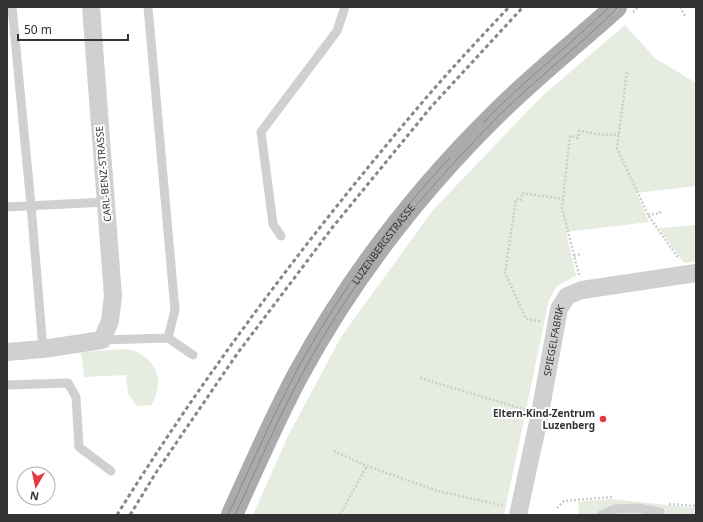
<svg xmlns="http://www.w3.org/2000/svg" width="703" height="522" font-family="'Noto Sans',sans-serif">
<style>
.green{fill:#e6ecdf}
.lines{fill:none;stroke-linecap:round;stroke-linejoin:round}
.path{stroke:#cdcdcd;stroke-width:2.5;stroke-dasharray:2 2;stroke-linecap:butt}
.service{stroke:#d0d0d0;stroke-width:9}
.minor{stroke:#d0d0d0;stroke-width:18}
.primary{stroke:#ababab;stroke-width:22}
.tram{stroke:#888;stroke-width:1}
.rail{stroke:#888;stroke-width:3;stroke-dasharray:4 3;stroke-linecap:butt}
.poi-dot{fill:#e63946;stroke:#fff;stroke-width:1.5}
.labels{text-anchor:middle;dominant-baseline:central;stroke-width:4;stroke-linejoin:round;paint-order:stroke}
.street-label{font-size:10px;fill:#333;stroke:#fff}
.poi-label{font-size:10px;font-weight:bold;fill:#333;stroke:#fff;text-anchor:end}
</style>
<rect width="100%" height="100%" fill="#fff"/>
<g class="green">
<path d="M 625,25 L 655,58 L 696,83 L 696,186 L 636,193 L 649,222 L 566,232 L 576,276 L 557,286 L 549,300 L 504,515 L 253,515 L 288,436 L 341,337 L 433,210 L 540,98 Z"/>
<path d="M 696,225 L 696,261 L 684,263 L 659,228 Z"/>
<path d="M 125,349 C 155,353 167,381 151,405 L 137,406 L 128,394 L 126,375 L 84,377 L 81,352 Z"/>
<path d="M 610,499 L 696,508 L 696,515 L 579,515 L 578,502 Z"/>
</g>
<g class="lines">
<g class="path">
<path d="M 680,7 L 685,16"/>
<path d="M 633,12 L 639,7"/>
<path d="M 627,72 L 617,148 L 648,215 L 679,259"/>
<path d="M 648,215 L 660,213 L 660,210"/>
<path d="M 574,256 L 580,254"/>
<path d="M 579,275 L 562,208 L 570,136 L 578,138 L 579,131 L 604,135 L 619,135"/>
<path d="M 540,321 L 526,319 L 505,273 L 516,199 L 521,200 L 522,193 L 563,199"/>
<path d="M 420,378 L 526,410"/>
<path d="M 334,451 L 367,466 L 438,491 L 505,506"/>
<path d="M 669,504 L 696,506"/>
<path d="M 557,508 L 564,501 L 612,497"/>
<path d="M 340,515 L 367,466"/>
</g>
<g class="service">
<path d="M 12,7 L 31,205 L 43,349"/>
<path d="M 148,7 L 175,310 L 168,338"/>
<path d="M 7,207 L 106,202"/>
<path d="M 281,236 L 273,224 L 261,132 L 337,31 L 345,7"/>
<path d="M 102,340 L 168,338 L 193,355"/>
<path d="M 7,385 L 68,383 L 76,397 L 79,447 L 111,471"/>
<path d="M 601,515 L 615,509 L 638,508 L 660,512 L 660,515"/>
</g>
<g class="minor">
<path d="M 7,352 L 43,349 L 102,340 L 110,321 L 113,296 L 91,7"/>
<path id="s1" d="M 518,515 L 540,413 L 559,309 L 567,296 L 582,290 L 696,273"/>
</g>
<path class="primary" id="s2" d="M 232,515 C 253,468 274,420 298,375 C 350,279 418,191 495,115 C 533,77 576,43 616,7"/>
<g class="tram">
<path d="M 483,123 C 522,82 568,47 609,7"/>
<path d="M 228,515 C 251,466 272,417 297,370 C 339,294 390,221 450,158"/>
<path d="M 235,515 C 257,469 276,422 300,378 C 344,295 401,218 465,151 C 487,127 510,104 534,83 C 562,58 592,34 618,7"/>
</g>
<g class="rail">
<path d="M 117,515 C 207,370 310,235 420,105 C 449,71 479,39 509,7"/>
<path d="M 130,515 L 157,471 L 237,354 L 332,228 L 431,107 L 523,7"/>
</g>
</g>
<circle class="poi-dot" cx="603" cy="419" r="4"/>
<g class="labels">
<g class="street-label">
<text transform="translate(103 174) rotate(-95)">CARL-BENZ-STRASSE</text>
<text stroke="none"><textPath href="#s2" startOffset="311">LUZENBERGSTRASSE</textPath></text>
<text stroke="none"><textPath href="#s1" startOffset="178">SPIEGELFABRIK</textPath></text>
</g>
<g class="poi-label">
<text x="595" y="413">Eltern-Kind-Zentrum<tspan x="595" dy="12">Luzenberg</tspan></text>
</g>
</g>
<rect width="703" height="522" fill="none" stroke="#333333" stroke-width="16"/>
<g transform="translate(36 486) rotate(189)"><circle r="19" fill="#ffffff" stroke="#adadad"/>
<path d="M0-3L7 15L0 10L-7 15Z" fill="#e63946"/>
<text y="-6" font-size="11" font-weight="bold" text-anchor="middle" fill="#333333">N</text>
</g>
<path d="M18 34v6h110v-6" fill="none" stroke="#333333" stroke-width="2"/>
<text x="24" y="34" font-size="12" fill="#333333" stroke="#ffffff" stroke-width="3" paint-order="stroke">50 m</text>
</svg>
